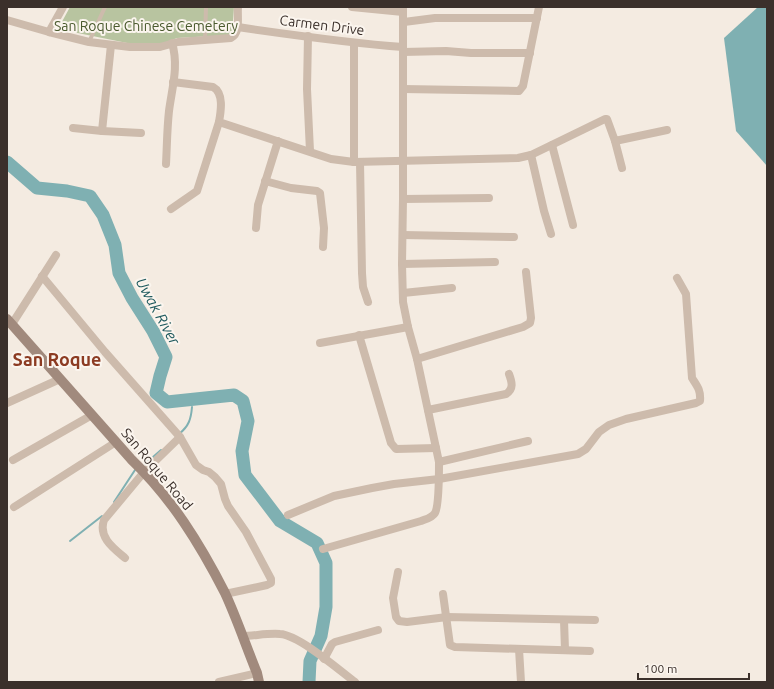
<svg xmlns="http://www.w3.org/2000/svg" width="774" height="689" font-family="Ubuntu,sans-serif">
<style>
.green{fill:#b8c4a0}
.water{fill:#7fb0b2}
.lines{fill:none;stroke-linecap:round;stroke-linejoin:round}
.stream{stroke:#7fb0b2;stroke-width:2}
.river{stroke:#7fb0b2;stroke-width:13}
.lane{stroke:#cdbbac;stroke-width:4}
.street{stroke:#cdbbac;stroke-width:8}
.secondary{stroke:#a18a7d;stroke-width:10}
.labels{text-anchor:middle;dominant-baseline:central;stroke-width:4;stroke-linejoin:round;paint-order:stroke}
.street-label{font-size:14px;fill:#3b302b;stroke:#fbf5ee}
.park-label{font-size:14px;fill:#4a5a2e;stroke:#fbf5ee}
.water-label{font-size:15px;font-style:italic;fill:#1f5a5e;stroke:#fbf5ee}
.district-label{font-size:18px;font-weight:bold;fill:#8c3b22;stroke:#fbf5ee}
</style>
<rect width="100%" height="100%" fill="#f4ebe1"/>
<path class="green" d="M 70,7 L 234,7 L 232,35 L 177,38 L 164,43 L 132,44 L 58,29 Z"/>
<path class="water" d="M 758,7 L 767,7 L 767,166 L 736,131 L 724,38 Z"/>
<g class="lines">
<g class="stream">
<path d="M 179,434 C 189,426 191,419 192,407"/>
<path d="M 145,464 L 161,450"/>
<path d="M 114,502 L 135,470"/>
<path d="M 70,541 L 102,516"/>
</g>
<path class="river" d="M 7,162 L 37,188 L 67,191 L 90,196 L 103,215 L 115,245 L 119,273 L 132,298 L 153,331 L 166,357 L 160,376 L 156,393 L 167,402 L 234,395 L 243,401 L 248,421 L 242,451 L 245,475 L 280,521 L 317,543 L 326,563 L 326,607 L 321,636 L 310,661 L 309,682"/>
<g class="lane">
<path d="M 205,39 L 206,7"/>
<path d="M 89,42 L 105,7"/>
</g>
<g class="street">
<path d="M 352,7 L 403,12"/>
<path d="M 7,20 L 49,32 L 89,42 L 130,47 L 160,47 L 178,42 L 231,38 C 241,33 237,17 238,7"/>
<path d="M 404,22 L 435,18 L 537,18"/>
<path d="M 237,27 C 293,35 348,43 403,47"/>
<path d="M 49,32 L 63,7"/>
<path d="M 308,36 L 307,89 L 310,151"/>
<path d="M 111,45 L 102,131 L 141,133"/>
<path d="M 403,52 L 446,51 L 471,53 L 530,53"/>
<path d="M 173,82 L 213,87 C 224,93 221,111 219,122 L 331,159 L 354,162 L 518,158 L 531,155 L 605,119 L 607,119 L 615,141 L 667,130"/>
<path d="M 403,89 L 519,91 L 523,86 L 539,7"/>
<path d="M 73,128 L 102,131"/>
<path d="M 615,141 L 622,168"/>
<path d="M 552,145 L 573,225"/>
<path d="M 531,155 L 544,211 L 551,234"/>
<path d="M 354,162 L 354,43"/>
<path d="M 360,162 L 362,273 L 363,287 L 368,302"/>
<path d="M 166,164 C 167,146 167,129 169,111 C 172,88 179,66 172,43"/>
<path d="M 265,181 L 291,188 L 317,191 L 320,193 L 324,228 L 323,247"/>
<path d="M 403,199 L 489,198"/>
<path d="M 171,209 L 197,191 L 219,122"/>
<path d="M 256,228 L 258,205 L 278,141"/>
<path d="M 403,235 L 514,237"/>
<path d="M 402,264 L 495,262"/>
<path d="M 42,276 L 105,352 L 180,437 L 196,465 L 203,470 L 209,472 L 215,477 L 221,484 L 225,499 L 228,506 L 246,532 L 271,579 L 271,583 L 267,585 L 225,594"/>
<path d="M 403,293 L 452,288"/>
<path d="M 12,324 L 56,255"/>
<path d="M 359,335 L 391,443 L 396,449 L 436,448"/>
<path d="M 320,343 L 408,327"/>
<path d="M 417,359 L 523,327 L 530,323 L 531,318 L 526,272"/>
<path d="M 7,403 L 60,379"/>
<path d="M 428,410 L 506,394 C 514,389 512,382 509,374"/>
<path d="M 13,460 L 92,415"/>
<path d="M 439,462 L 528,441"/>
<path d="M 14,507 L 116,442"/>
<path d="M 288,515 L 334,496 L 372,488 L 394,484 L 439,479 L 578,454 L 586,449 L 599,432 L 609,425 L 626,419 L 696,403 L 700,401 C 701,390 697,386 692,378 L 686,294 L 677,278"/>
<path d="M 323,549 L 421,521 C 426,519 432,518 435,513 C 439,506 439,471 439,462 L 417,359 L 408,327 L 403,302 L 402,264 L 403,199 L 403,7"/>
<path d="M 125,558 C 113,548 98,537 104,520 L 144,472 L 180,437"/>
<path d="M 398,572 L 393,598 L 396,617 L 399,621 L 407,622 L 447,617 L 595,620"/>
<path d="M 443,594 L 450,645 L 455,647 L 590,651"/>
<path d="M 564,620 L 565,650"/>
<path d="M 242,636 C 254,636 267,633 280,634 C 299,635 339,670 355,682"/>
<path d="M 519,649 L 521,682"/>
<path d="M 324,659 L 332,644 L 335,642 L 378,630"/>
<path d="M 219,682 L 257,673"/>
</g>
<path class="secondary" d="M 7,319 L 131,459 C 171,497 200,544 225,593 C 237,619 246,646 257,673 L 259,682"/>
</g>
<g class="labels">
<g class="street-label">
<text transform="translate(322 25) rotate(7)">Carmen Drive</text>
<text transform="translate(157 469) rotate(50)">San Roque Road</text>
</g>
<g class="park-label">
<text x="146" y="26">San Roque Chinese Cemetery</text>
</g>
<g class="water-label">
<text transform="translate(158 311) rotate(61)">Uwak River</text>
</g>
<g class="district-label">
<text x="57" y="359">San Roque</text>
</g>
</g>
<rect width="774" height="689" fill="none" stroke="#3b302b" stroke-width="16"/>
<path d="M638 673v6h111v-6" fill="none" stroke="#3b302b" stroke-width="2"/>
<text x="644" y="673" font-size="12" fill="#3b302b" stroke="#fbf5ee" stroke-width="3" paint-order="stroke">100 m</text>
</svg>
